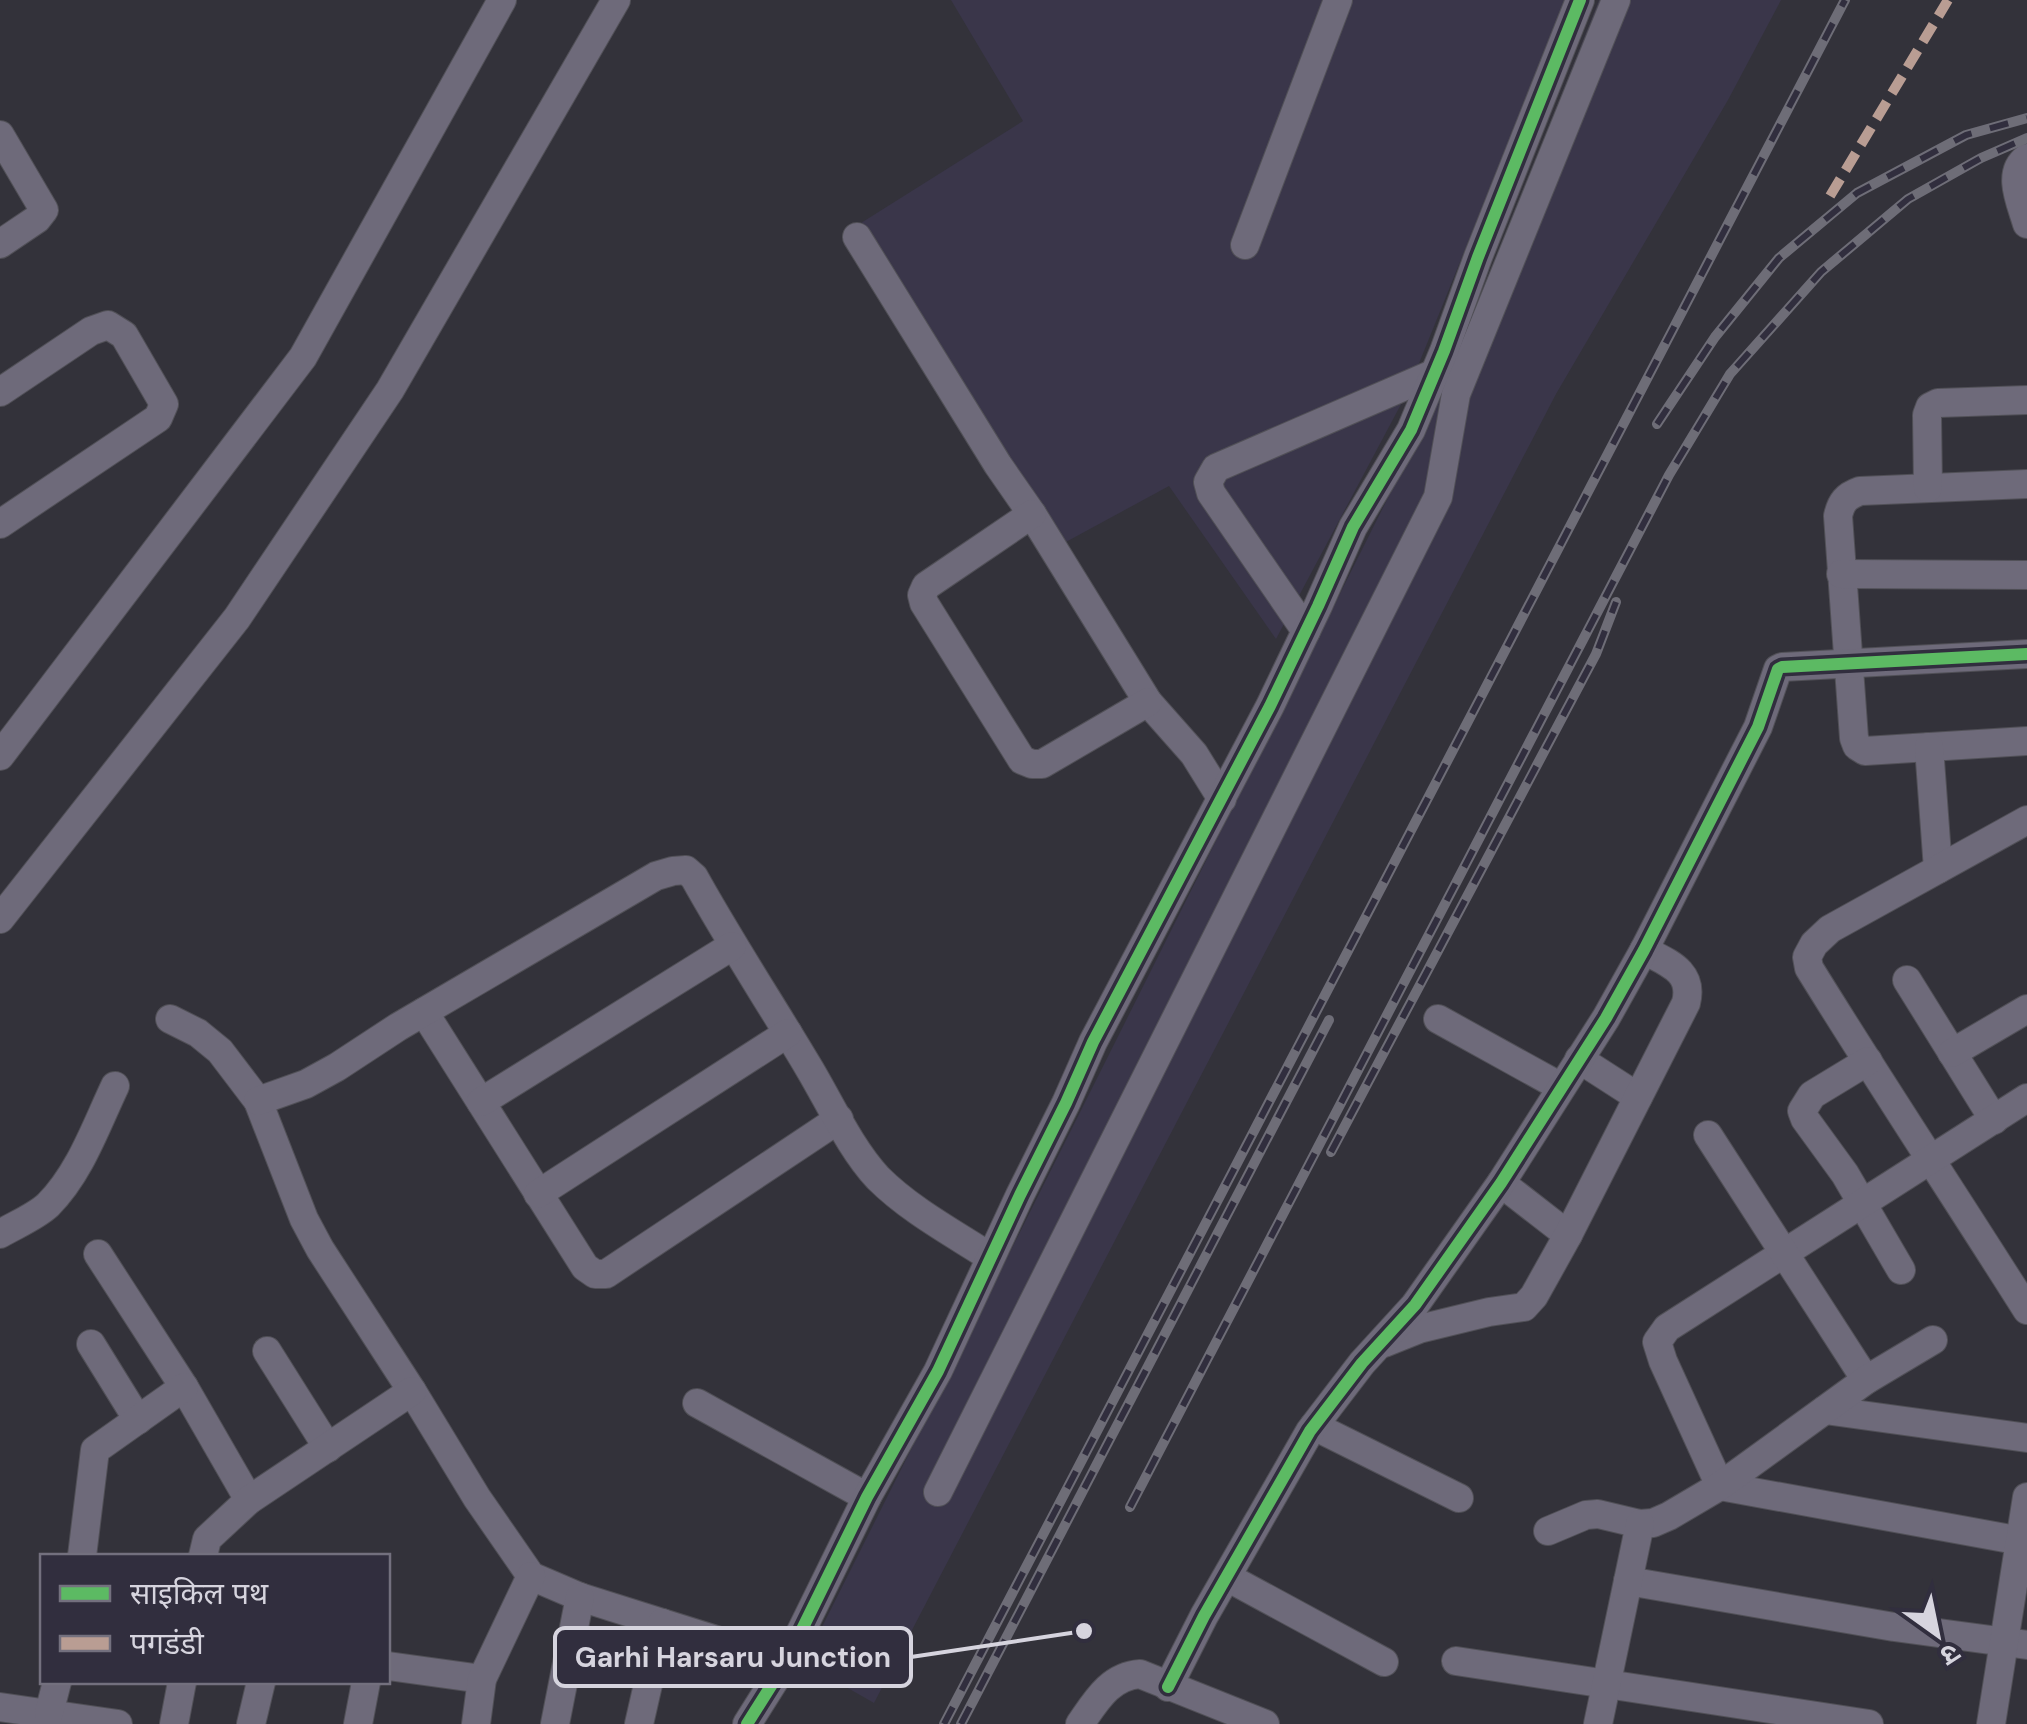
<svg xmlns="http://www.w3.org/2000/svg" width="2027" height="1724" font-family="'DM Sans','Noto Sans Devanagari',sans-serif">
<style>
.built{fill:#3a364a}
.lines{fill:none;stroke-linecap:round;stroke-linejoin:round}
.minor-casing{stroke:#515057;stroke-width:30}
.minor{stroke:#6e6a7a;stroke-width:28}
.rail-casing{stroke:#6e6d77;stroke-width:10}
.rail{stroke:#312e3e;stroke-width:6;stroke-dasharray:19;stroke-linecap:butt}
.quiet{stroke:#b99d93;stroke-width:10;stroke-dasharray:20 10;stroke-linecap:butt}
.cycleway-casing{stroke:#312e3e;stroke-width:19}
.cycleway{stroke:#5cba63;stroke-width:12}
.leader{fill:none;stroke:#d6d4de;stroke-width:4}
.callout-dot{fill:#d6d4de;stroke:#312e3e;stroke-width:4}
.callout{fill:#312e3e;stroke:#d6d4de;stroke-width:4}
.callout-label{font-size:28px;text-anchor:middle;font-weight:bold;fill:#d6d4de}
</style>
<rect width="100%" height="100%" fill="#33323a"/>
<g class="built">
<path d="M 951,0 L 1566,0 L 1407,393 L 1276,639 L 1169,486 L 1064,543 L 861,223 L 1023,121 Z"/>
<path d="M 1599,0 L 1781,0 L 1728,100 L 1556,394 L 874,1703 L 804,1663 L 1452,370 Z"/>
</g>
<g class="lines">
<g class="minor-casing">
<g id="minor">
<path d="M 0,135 L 44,210 L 37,219 L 0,244"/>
<path d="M 2027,158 C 2006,173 2021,203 2027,224"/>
<path d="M 857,237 L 998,465 L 1032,514 L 1148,702 L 1194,754 L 1222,799"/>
<path d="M 1245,245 L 1338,0"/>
<path d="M 0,392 L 91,331 L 108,325 L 124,335 L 164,404 L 158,418 L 0,524"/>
<path d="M 2027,484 L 1860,491 C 1846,496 1841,502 1838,516 L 1854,738 L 1857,746 L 1865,751 L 2027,741"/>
<path d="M 1928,488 L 1927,415 L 1930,407 L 1938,403 L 2027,400"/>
<path d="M 1032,514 L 926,586 L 922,595 L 924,603 L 1022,760 L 1032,764 L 1042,764 L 1148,702"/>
<path d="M 1841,574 L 2027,575"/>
<path d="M 1306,631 L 1211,493 L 1208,482 L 1216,468 L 1435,373"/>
<path d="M 1929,747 L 1938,869"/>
<path d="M 0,756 L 303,357 L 502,0"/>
<path d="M 2027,820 L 1830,929 L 1814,944 L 1807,957 L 1809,968 C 1880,1083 1955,1196 2027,1310"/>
<path d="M 0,919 L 237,618 L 390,390 L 616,0"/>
<path d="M 1907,980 L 1994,1120"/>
<path d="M 424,1012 L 585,1267 L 595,1274 L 606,1274 L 839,1119"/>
<path d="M 170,1019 L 198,1033 L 220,1051 L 258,1101 L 304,1219 L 320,1249 L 412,1391 L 477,1498 L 531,1576 L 580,1597 L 786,1662"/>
<path d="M 1438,1019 L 1561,1087"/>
<path d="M 1952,1053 L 2027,1009"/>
<path d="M 1579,1059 L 1638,1097"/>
<path d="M 1868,1061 L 1812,1095 L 1802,1111 L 1805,1119 L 1845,1174 L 1901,1270"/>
<path d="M 2027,1098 L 1667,1328 L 1657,1342 L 1663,1361 L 1720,1486 L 2027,1542"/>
<path d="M 258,1101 L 306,1084 L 337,1067 L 398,1027 L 656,876 L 673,871 L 686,870 L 694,877 C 730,942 771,1004 809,1068 C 830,1103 850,1148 878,1178 C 910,1210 953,1233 990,1257"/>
<path d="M 481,1102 L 732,946"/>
<path d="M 1708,1135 L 1866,1380"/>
<path d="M 1501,1183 L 1568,1235"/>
<path d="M 538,1194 L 788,1033"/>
<path d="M 0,1234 C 15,1225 35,1217 48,1205 C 80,1173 96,1126 115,1086"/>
<path d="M 98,1254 L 184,1387 L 249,1500"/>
<path d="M 1384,1343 L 1419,1329 L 1489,1312 L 1524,1307 L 1534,1296 L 1568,1235 L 1686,1003 C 1694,971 1668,963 1644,950"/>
<path d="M 91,1344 L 138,1420"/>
<path d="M 267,1351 L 328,1448"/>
<path d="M 697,1403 L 867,1497"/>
<path d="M 1825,1410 L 2027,1438"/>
<path d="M 1314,1426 L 1459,1498"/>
<path d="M 938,1492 L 1438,497 L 1456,394 L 1616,0"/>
<path d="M 1548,1531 L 1586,1515 L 1598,1514 L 1640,1524 L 1653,1523 L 1669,1516 L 1720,1486 L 1866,1380 L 1933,1340"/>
<path d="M 82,1556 L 95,1450 L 184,1387"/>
<path d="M 203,1556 L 207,1539 L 249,1500 L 412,1391"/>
<path d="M 1227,1577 L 1384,1662"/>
<path d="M 1628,1581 L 1894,1627 L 2027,1645"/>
<path d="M 1456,1661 L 1869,1724"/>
<path d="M 388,1666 L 482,1679"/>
<path d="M 1168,1687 L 1204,1616 L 1310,1431 L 1362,1363 L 1415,1305 L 1501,1183 L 1606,1018 L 1644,950 L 1758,727 L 1778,669 L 1782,667 L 2027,654"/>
<path d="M 0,1707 L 118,1724"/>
<path d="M 49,1713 L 57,1682"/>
<path d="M 174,1724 L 182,1682"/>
<path d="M 251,1724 L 261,1682"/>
<path d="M 358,1724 L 366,1682"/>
<path d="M 476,1724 L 482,1679 L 531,1576"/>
<path d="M 555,1724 L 580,1597"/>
<path d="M 639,1724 L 662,1623"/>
<path d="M 747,1724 L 786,1662 L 867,1497 L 938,1371 L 1020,1195 L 1066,1103 L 1093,1042 L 1270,706 L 1318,606 L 1353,527 L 1411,430 L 1444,351 L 1478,257 L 1580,0"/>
<path d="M 1080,1724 C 1096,1701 1110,1676 1140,1674 L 1265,1724"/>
<path d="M 1598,1724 L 1640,1524"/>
<path d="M 1991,1724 L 2027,1497"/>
</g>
</g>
<use href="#minor" class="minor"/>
<g class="rail-casing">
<g id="rail">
<path d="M 1657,424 L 1715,337 L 1779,258 L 1857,193 L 1966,135 L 2027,118"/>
<path d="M 1331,1152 L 1596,654 L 1616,602"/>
<path d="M 1130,1507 L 1669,475 L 1730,374 L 1821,272 L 1908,199 L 1981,158 L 2027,138"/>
<path d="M 944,1724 L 1845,0"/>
<path d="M 961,1724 L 1329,1020"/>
</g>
</g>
<use href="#rail" class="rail"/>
<path class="quiet" d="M 1830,196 L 1948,0"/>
<g class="cycleway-casing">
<g id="cycleway">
<path d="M 1168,1687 L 1204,1616 L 1310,1431 L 1362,1363 L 1415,1305 L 1501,1183 L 1606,1018 L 1644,950 L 1758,727 L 1778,669 L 1782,667 L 2027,654"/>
<path d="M 747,1724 L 786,1662 L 867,1497 L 938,1371 L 1020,1195 L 1066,1103 L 1093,1042 L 1270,706 L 1318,606 L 1353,527 L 1411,430 L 1444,351 L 1478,257 L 1580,0"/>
</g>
</g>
<use href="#cycleway" class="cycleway"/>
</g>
<path class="leader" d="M1084 1631L911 1657"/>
<circle class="callout-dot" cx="1084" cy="1631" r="10"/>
<rect class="callout" x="555" y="1628" width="356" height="58" rx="10"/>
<g class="callout-label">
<text x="733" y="1667">Garhi Harsaru Junction</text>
</g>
<rect x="40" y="1554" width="350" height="130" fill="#312e3e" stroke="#73707e" stroke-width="2.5"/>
<rect x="60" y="1586" width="50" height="15" fill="#5cba63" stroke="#73707e" stroke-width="2.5"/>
<text x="130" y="1604" font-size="30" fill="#d6d4de">साइकिल पथ</text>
<rect x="60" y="1636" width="50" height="15" fill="#b99d93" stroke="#73707e" stroke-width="2.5"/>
<text x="130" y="1654" font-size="30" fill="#d6d4de">पगडंडी</text>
<g transform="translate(1937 1634) rotate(147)" stroke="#312e3e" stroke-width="8" paint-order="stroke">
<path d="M0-8L18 38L0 25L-18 38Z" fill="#d6d4de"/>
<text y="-15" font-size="28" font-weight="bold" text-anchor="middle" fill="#d6d4de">उ</text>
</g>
</svg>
